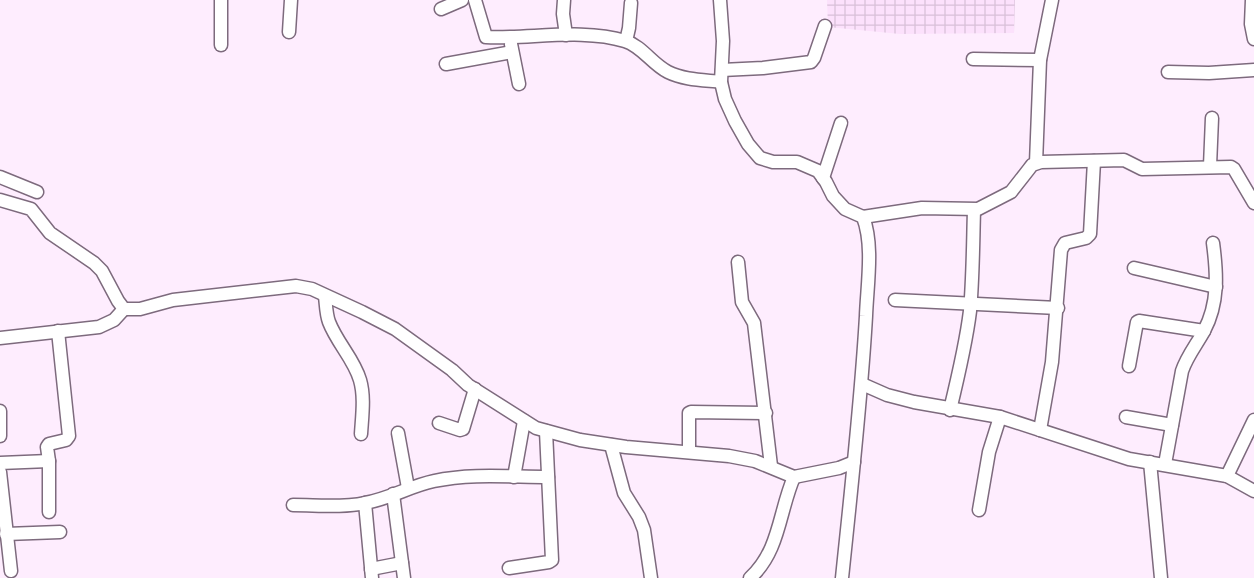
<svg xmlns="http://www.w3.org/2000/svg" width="1254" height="578" font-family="Montserrat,sans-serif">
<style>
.industrial{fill:url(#industrial-grid)}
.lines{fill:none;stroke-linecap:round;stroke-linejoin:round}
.minor-casing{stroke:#7d6a7d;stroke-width:15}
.minor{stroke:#fff;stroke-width:12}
</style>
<defs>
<pattern id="industrial-grid" width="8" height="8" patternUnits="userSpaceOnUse" patternTransform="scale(1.25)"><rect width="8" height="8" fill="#fce1fc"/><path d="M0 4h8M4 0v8" fill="none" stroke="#d8c0d8"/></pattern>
</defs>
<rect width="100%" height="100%" fill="#feedfe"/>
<path class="industrial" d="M 827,0 L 1015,0 L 1014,33 L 900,34 L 828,27 Z"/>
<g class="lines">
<g class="minor-casing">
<g id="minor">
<path d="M 221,0 L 221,45"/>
<path d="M 475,0 L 486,37 C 530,39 583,28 625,41 C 642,46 652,64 668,72 C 684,80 704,80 721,82"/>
<path d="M 564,0 L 563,14 L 566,35"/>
<path d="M 720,0 L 723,41 L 721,82 L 725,99 L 735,121 L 748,144 L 760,158 L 773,162 L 797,162 L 818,171 L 826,182 L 833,196 L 845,209 L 863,217 C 874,245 867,286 866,316 C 861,403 851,491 842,578"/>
<path d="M 1252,0 L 1251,24 L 1254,39"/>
<path d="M 441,9 L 462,0"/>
<path d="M 289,32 L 291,0"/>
<path d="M 626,41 L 629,28 L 631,3"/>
<path d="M 511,44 L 519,84"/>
<path d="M 973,59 L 1040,60"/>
<path d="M 446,64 L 512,52"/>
<path d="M 722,70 L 763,68 L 811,62 L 814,58 L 825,26"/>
<path d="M 1168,72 L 1209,73 L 1254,70"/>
<path d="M 1036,163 L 1040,60 L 1052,0"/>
<path d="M 1210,166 L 1212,118"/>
<path d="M 0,177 L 37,192"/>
<path d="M 823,178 L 841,123"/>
<path d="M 0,200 L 31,209 L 50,233 L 94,263 L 102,271 L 118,301 L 124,309 L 140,309 L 173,300 L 296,286 L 312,289 L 362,312 L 395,329 L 452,370 L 468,385 L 536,428 L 580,440 L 626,447 L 729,456 L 755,461 L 794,477 L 839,468 L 854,462"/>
<path d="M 863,217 L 922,208 L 978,209 L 1011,192 L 1029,169 L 1032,165 L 1041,162 L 1124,160 L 1142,169 L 1231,167 L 1234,169 L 1254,203"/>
<path d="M 738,262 L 742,302 L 754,323 L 771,466"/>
<path d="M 1134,268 L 1216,287"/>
<path d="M 325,296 C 326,304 326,314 329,322 C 337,343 354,359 360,380 C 365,397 362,417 361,434"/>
<path d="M 895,300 L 1058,308"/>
<path d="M 0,338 L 99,327 L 114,320 L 124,309"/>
<path d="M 1129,366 L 1137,322 L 1139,321 L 1204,331"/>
<path d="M 862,384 L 887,395 L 914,402 L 1000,417 L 1129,459 L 1227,476 L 1254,491"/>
<path d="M 950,410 C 958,377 966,344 970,311 C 973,277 973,244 974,210"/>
<path d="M 0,411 L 0,436"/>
<path d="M 1126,417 L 1172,425"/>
<path d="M 439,423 L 460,430 L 463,429 L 475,389"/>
<path d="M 1040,430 L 1052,362 L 1061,250 L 1065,243 L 1086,238 L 1090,234 L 1094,161"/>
<path d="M 398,433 L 408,488"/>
<path d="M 611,445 L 624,493 L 639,517 L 644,530 L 651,578"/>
<path d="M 689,451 L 689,413 L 691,412 L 766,413"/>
<path d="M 1150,462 L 1161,578"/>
<path d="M 0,463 L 49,461"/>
<path d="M 1165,464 L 1182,371 C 1187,356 1197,344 1204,331 C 1219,303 1217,273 1213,243"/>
<path d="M 0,472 L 11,571"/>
<path d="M 1227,476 L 1254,420"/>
<path d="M 514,477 L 524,421"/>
<path d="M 393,494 L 404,578"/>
<path d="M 365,503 L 372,578"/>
<path d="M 293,505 C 317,505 342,508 365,503 C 389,499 410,486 434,481 C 471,473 511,477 548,477"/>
<path d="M 979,510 L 989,452 L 1000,417"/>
<path d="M 49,512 L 49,461 L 47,447 L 49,444 L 66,440 L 69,436 L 58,331"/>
<path d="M 6,534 L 60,532"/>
<path d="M 509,568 L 549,562 L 552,560 L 546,431"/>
<path d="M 371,569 L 402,563"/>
<path d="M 750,578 C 780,551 779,511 794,477"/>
</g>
</g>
<use href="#minor" class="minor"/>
</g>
</svg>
